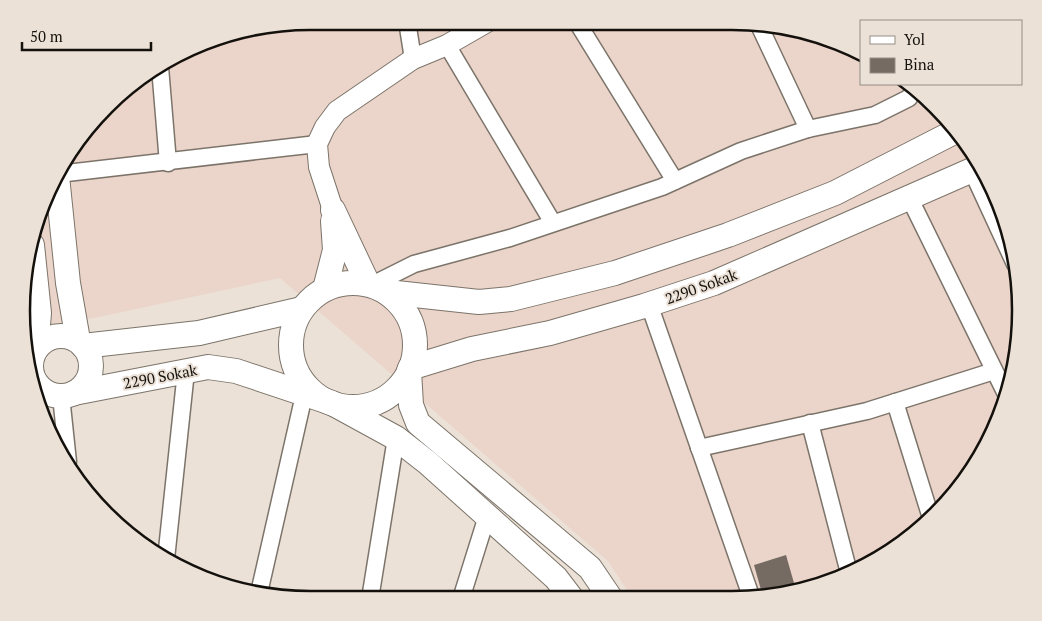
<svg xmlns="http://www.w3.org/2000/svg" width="1042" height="621" font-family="'PT Serif',serif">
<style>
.industrial{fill:#ebd4c9}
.building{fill:#756b63}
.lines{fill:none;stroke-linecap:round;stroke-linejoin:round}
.minor-casing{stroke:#7c746a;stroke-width:19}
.tertiary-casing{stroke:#7c746a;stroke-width:22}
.secondary-casing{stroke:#7c746a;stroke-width:26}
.minor{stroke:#fff;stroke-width:16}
.tertiary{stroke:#fff;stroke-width:20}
.secondary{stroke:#fff;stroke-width:24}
.labels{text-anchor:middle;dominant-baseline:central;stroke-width:4;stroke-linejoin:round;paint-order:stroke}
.street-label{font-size:15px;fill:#14110d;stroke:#ebe1d7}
.rim{fill:none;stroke:#14110d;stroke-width:2.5}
</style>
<rect width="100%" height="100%" fill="#ebe1d7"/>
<path class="industrial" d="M 311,21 L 751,22 L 825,37 L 861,54 L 861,84 L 906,84 L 972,150 L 1015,254 L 1015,367 L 972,471 L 922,528 L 876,561 L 824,584 L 751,599 L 633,599 L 608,561 L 280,278 L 94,318 L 24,328 L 21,310 L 37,218 L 70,150 L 135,81 L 218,37 Z"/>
<path class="building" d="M 786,555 L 796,590 L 763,597 L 754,565 Z"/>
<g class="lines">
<g class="minor-casing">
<g id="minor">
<path d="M 407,21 L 413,59"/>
<path d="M 577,22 L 675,181"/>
<path d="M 758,23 L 808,129"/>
<path d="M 447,45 L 553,223"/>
<path d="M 160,67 L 168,163"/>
<path d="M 972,171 L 1015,264"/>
<path d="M 58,174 L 317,144"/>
<path d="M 910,199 L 1005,392"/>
<path d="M 372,285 L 414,264 L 510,238 L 662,187 L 741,151 L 808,129 L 875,115 L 909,98 L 913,91"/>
<path d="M 649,304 L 752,599"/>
<path d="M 61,396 L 68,462"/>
<path d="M 895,402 L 931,518"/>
<path d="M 810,423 L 849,573"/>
<path d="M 699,448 L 867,411 L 994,371"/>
<path d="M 166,559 L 186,371"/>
<path d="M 259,593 L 304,395"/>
<path d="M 370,599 L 396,438"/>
<path d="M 461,599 L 487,516"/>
</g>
</g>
<g class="tertiary-casing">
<path id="tertiary" d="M 333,210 L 319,167 L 317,144 L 325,127 L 337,111 L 413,59 L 447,45 L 487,22"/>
</g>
<g class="secondary-casing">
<g id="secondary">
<path d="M 57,176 L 68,283 L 78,340"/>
<path d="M 333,210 L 368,284"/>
<path d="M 32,245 L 39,313 L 36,349"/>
<circle cx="353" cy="345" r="62"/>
<path d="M 325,289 L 335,250 L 333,221"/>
<path d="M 387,292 L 479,302 L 511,299 L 615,273 L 728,235 L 835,193 L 954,132"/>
<circle cx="61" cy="366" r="30"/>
<path d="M 83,346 L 199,333 L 302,309"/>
<path d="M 410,368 L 472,349 L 550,333 L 644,306 L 714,283 L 979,167"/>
<path d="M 409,371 L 411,405 L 418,423 L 590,568 L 611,599"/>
<path d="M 74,393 L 208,367 L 236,371 L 332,403 L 396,438 L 428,463 L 556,578 L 572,599"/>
</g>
</g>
<use href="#minor" class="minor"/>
<use href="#tertiary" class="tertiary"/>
<use href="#secondary" class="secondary"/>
</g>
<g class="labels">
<g class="street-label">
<text transform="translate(701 286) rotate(-20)">2290 Sokak</text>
<text transform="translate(160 376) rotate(-11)">2290 Sokak</text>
</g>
</g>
<path d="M0 0H1042V621H0ZM310 30H732A280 280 0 0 1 1012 310V311A280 280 0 0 1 732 591H310A280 280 0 0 1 30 311V310A280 280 0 0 1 310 30Z" fill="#ebe1d7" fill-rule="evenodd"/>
<path class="rim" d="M310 30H732A280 280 0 0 1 1012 310V311A280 280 0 0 1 732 591H310A280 280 0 0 1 30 311V310A280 280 0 0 1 310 30Z"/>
<rect x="860" y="20" width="162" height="65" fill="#ebe1d7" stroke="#958e86"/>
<rect x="870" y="36" width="25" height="8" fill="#ffffff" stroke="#958e86"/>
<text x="904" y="45" font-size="15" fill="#14110d">Yol</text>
<rect x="870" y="58" width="25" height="15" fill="#756b63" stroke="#958e86"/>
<text x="904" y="70" font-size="15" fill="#14110d">Bina</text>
<path d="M22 42v8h129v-8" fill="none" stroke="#14110d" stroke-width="2.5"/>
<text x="30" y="42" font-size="15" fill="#14110d" stroke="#ebe1d7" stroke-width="4" paint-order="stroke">50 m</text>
</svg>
